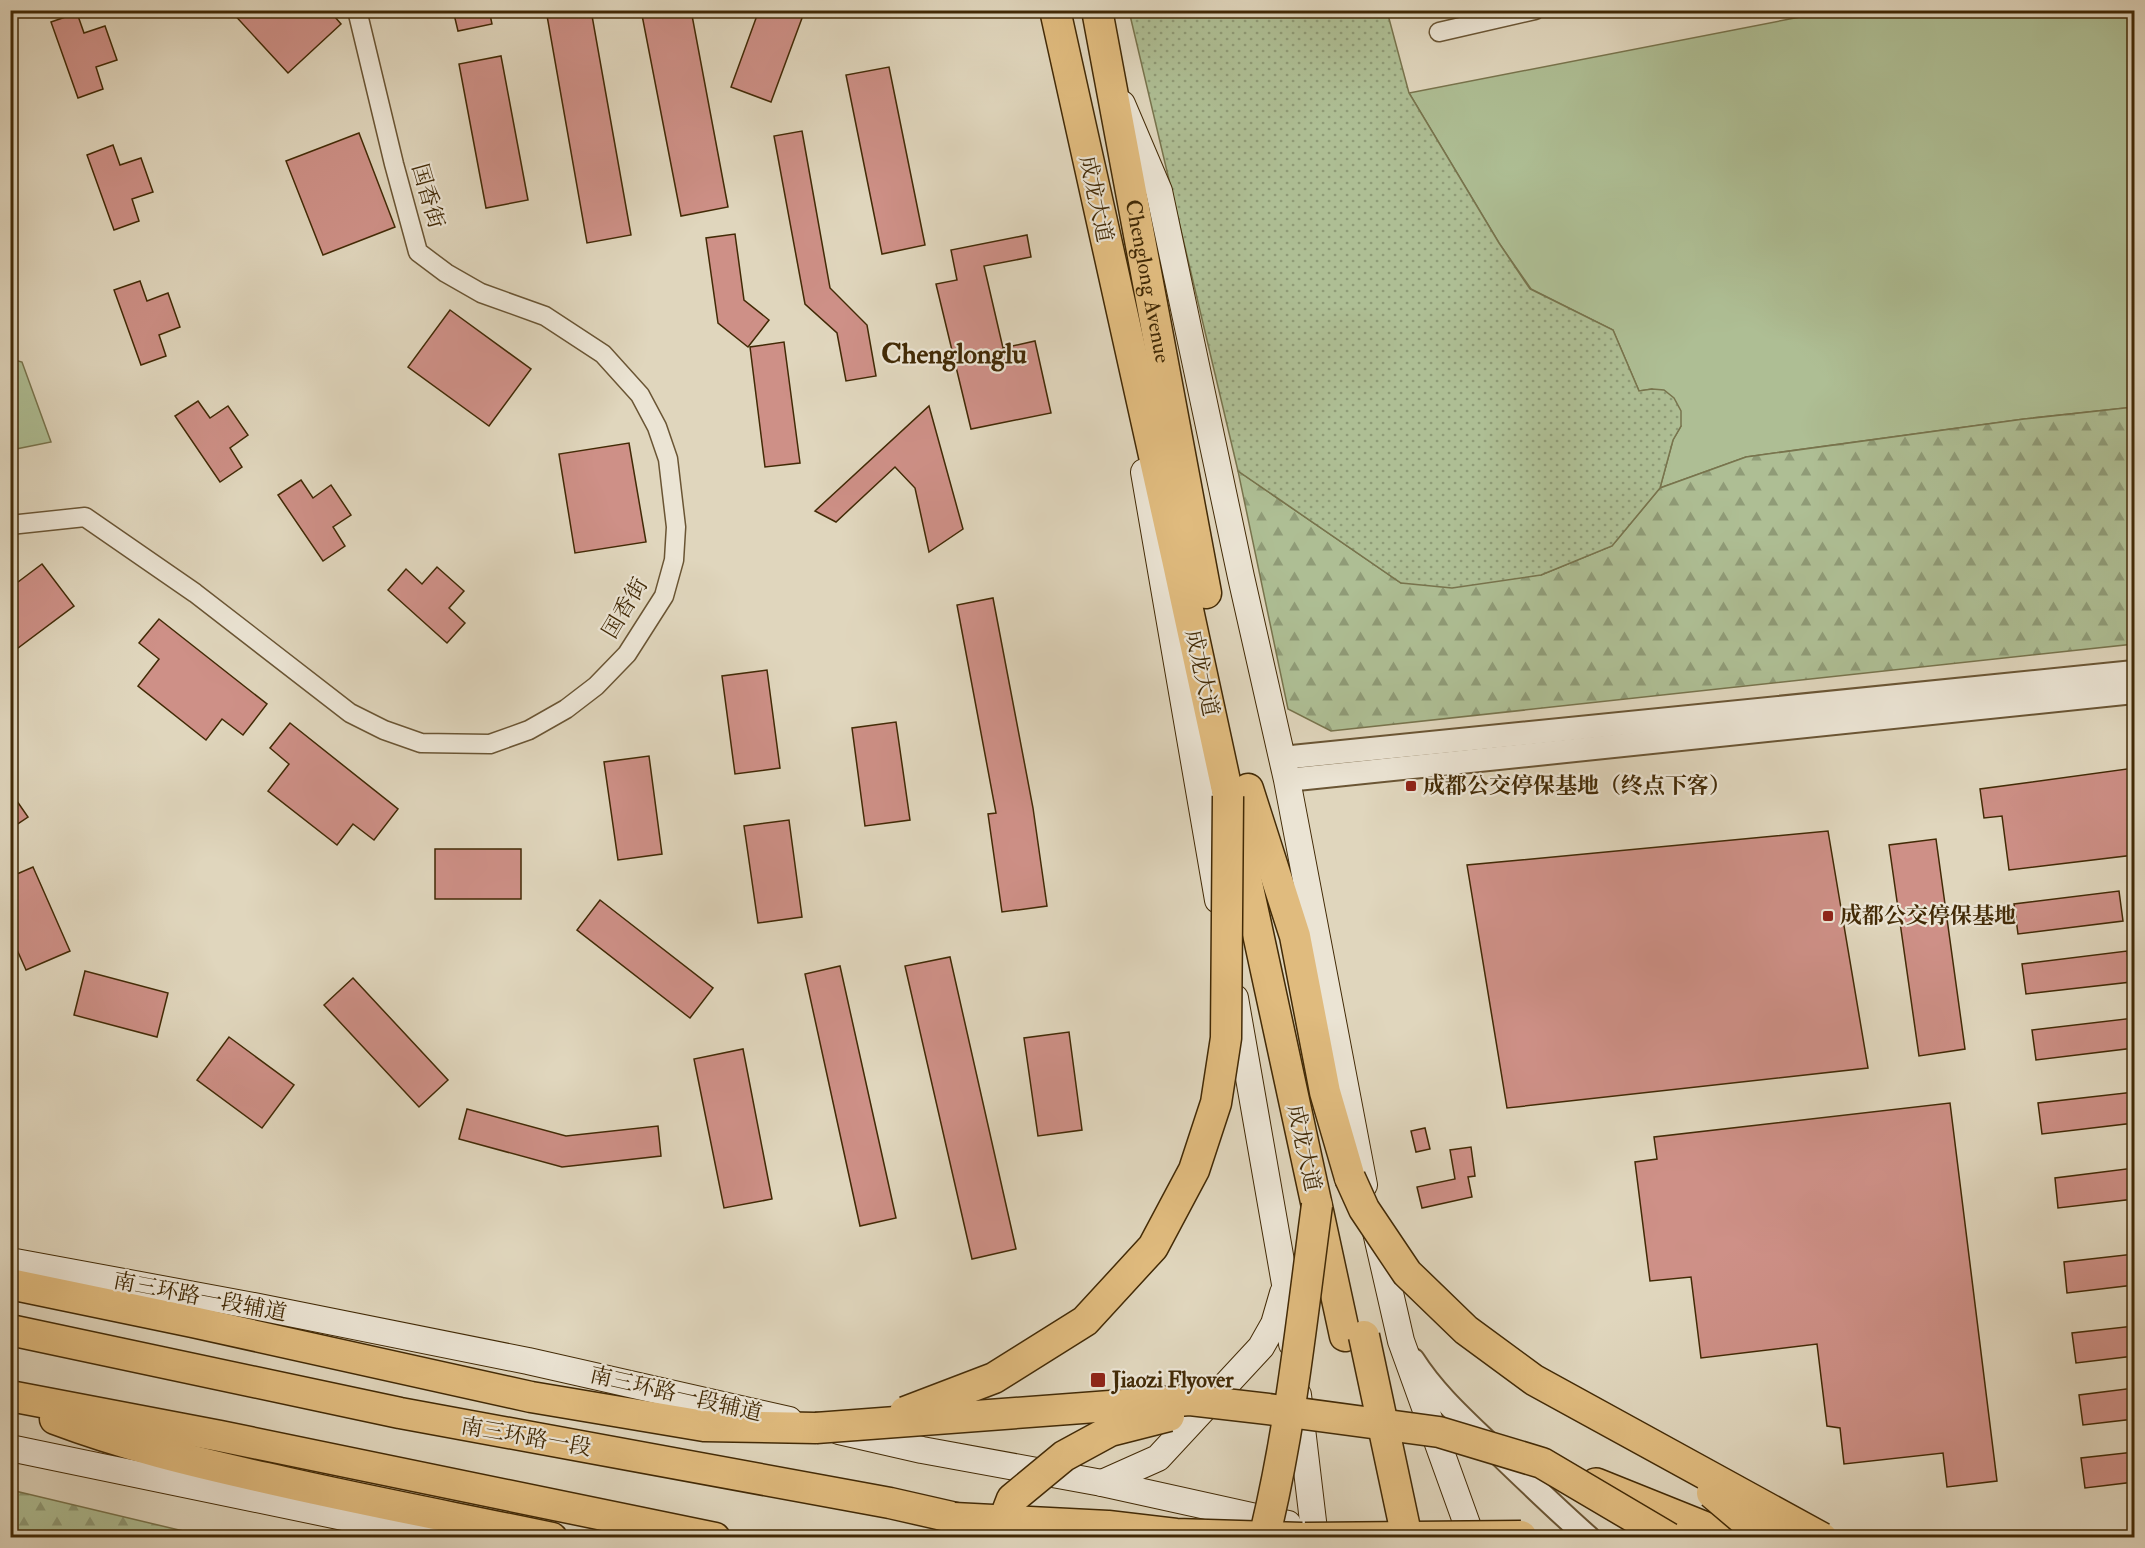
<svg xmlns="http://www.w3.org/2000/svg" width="2145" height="1548" font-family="'IM FELL Double Pica','Noto Serif SC',serif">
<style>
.grass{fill:#aebe94;stroke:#78744d;stroke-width:1.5}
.forest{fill:url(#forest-firs);stroke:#78744d;stroke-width:1.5}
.park{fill:url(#park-dots);stroke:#78744d;stroke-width:1.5}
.building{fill:#ce9087;stroke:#422a06;stroke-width:1.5}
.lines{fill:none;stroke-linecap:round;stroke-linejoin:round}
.minor-casing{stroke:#6a5534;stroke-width:21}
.tertiary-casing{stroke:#6a5534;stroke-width:26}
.secondary-casing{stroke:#422a06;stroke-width:28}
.trunk-casing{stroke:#422a06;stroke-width:33}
.motorway-casing{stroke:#422a06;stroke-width:36}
.minor{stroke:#ebe4d4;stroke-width:18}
.tertiary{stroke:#ebe4d4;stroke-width:22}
.secondary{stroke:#ebe4d4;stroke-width:26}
.trunk{stroke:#e0bb7e;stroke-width:30}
.motorway{stroke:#e0bb7e;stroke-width:33}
.trunk-bridge-casing{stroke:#422a06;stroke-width:33;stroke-linecap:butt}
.trunk-bridge{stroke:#e0bb7e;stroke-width:30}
.poi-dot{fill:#8f2418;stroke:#ebe4d4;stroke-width:2}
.labels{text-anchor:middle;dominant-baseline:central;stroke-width:4.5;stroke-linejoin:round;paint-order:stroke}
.street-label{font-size:22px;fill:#422a06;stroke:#ebe4d4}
.poi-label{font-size:22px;font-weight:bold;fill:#422a06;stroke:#ebe4d4;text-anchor:start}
.district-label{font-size:28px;font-weight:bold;fill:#422a06;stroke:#ebe4d4}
</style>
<defs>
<pattern id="forest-firs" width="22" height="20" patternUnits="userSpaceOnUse" patternTransform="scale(1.5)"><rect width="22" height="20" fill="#aebe94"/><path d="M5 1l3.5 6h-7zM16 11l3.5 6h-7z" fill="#8f9b77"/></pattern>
<pattern id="park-dots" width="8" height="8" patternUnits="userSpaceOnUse" patternTransform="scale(1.5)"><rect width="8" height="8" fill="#aebe94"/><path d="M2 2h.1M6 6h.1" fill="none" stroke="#8f9b77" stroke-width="1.8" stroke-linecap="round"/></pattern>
</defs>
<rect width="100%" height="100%" fill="#e0d6bd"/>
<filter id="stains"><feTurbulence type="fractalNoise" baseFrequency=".00333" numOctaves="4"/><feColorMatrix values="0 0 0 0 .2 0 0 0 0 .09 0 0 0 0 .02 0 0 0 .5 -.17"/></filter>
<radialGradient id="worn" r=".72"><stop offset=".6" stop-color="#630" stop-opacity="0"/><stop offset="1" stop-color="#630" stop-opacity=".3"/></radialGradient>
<g class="grass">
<path d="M 1831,11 L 2134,11 L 2134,407 L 2024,419 L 1746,457 L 1660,488 L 1673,440 L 1681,426 L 1652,389 L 1639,391 L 1613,330 L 1531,289 L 1499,243 L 1409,93 Z"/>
<path d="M 11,359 L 22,362 L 51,442 L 11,450 Z"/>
</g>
<g class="forest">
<path d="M 2134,407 L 2134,644 L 1331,731 L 1288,709 L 1238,471 L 1401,583 L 1541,575 L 1612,546 L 1660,488 L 1746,457 L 2024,419 Z"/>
<path d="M 11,1490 L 200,1535 L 208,1537 L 11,1537 Z"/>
</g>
<path class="park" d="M 1129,11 L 1387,11 L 1409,93 L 1499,243 L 1530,289 L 1613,330 L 1639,391 L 1652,389 L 1664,390 L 1674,398 L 1681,411 L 1681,426 L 1673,440 L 1660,488 L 1612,546 L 1541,575 L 1452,588 L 1401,583 L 1238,471 Z"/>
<g class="building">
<path d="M 230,10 L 329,10 L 341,24 L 288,73 Z"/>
<path d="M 453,10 L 489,10 L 492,24 L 458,31 Z"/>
<path d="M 546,10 L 591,10 L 631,235 L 587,243 Z"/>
<path d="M 641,10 L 691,10 L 728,207 L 681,216 Z"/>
<path d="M 759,10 L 805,10 L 771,102 L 731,87 Z"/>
<path d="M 77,13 L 84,33 L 105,26 L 117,60 L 96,67 L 103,89 L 78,98 L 51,22 Z"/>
<path d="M 501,56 L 528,200 L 486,208 L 459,64 Z"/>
<path d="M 889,67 L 925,245 L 882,254 L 846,75 Z"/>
<path d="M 802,131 L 830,288 L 867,325 L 876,376 L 846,381 L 837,333 L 805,304 L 774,136 Z"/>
<path d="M 359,133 L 395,227 L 323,255 L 286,161 Z"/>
<path d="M 113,145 L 120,165 L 141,158 L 153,192 L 132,199 L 139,221 L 114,230 L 87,155 Z"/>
<path d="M 735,234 L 744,300 L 769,320 L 748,347 L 718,323 L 706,238 Z"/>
<path d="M 1027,235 L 1031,257 L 984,266 L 1003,348 L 1035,341 L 1051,413 L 971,429 L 936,284 L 957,280 L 951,250 Z"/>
<path d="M 140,281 L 147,301 L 168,293 L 180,327 L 159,335 L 166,356 L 141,365 L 114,290 Z"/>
<path d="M 450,310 L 531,369 L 489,426 L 408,367 Z"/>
<path d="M 784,342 L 800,463 L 765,467 L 750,347 Z"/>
<path d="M 198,401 L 210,418 L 228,406 L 248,435 L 230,448 L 242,467 L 220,482 L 175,416 Z"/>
<path d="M 929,406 L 963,529 L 929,552 L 915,488 L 895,467 L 836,522 L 815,511 Z"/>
<path d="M 629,443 L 646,542 L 575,553 L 559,454 Z"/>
<path d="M 301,480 L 313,498 L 331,485 L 351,515 L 333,527 L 345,546 L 323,561 L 278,495 Z"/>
<path d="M 42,564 L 74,606 L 10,654 L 10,588 Z"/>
<path d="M 437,567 L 464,591 L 449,608 L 465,623 L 447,643 L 388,590 L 406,569 L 422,584 Z"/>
<path d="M 993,598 L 1033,808 L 1047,906 L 1002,912 L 988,814 L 996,813 L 957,605 Z"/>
<path d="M 159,619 L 267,704 L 243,735 L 222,719 L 206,740 L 138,686 L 159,659 L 139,643 Z"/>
<path d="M 767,670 L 780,768 L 735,774 L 722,676 Z"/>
<path d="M 896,722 L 910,820 L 865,826 L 852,728 Z"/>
<path d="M 290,723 L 398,809 L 374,840 L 353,824 L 337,845 L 268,791 L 289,764 L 270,748 Z"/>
<path d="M 649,756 L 662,854 L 618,860 L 604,762 Z"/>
<path d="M 2134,768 L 2134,855 L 2009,870 L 2002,816 L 1984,818 L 1980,789 Z"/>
<path d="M 10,791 L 28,817 L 10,829 Z"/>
<path d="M 789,820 L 802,917 L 758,923 L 744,826 Z"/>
<path d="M 1828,831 L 1868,1068 L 1507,1108 L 1467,865 Z"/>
<path d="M 1936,839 L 1965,1049 L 1919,1056 L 1889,845 Z"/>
<rect x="435" y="849" width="86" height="50"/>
<path d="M 33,867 L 70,951 L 26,970 L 10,934 L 10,877 Z"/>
<path d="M 2119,891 L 2123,921 L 2018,934 L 2014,904 Z"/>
<path d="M 600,900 L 713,988 L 690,1018 L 577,930 Z"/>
<path d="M 2127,951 L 2131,982 L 2026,994 L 2022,964 Z"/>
<path d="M 950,957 L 1016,1249 L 972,1259 L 905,966 Z"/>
<path d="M 840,966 L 896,1218 L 860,1226 L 805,974 Z"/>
<path d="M 85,971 L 168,993 L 157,1037 L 74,1015 Z"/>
<path d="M 353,978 L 448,1080 L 419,1107 L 324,1005 Z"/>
<path d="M 2134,1018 L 2134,1048 L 2036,1060 L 2032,1030 Z"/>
<path d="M 1069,1032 L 1082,1130 L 1038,1136 L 1024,1038 Z"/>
<path d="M 229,1037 L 294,1085 L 262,1128 L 197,1080 Z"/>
<path d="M 743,1049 L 772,1199 L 724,1208 L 694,1059 Z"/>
<path d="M 2134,1092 L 2134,1123 L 2042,1134 L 2038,1103 Z"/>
<path d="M 1950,1103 L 1997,1481 L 1947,1487 L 1943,1453 L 1844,1464 L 1840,1428 L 1827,1426 L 1817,1344 L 1701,1358 L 1691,1277 L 1650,1281 L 1635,1162 L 1657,1159 L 1654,1137 Z"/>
<path d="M 467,1109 L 566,1136 L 658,1126 L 661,1156 L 562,1167 L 459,1139 Z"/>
<path d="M 1425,1128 L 1430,1149 L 1416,1152 L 1411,1131 Z"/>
<path d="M 1471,1147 L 1475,1176 L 1468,1177 L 1472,1197 L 1422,1208 L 1417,1187 L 1455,1179 L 1450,1150 Z"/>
<path d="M 2134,1168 L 2134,1199 L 2058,1208 L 2055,1178 Z"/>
<path d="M 2134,1254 L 2134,1285 L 2067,1293 L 2064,1262 Z"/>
<path d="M 2134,1326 L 2134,1356 L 2076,1363 L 2072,1333 Z"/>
<path d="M 2134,1388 L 2134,1419 L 2083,1425 L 2079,1395 Z"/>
<path d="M 2134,1452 L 2134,1482 L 2085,1488 L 2081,1458 Z"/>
</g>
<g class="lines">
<g class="minor-casing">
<g id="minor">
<path d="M 1439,32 L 1535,10"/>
<path d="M 10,525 L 85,517 L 195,593 L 350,713 L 384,730 L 421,743 L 490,744 L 529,730 L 566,709 L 596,686 L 627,654 L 664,596 L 674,560 L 676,527 L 668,459 L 657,427 L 640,395 L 603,354 L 545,316 L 481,293 L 446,273 L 418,252 L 394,164 L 357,10"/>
</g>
</g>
<g class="tertiary-casing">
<g id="tertiary">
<path d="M 1282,758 L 2134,672"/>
<path d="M 1287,780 L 2134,692"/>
<path d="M 1413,1360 C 1434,1393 1463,1419 1491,1446 C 1523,1477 1555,1508 1589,1538"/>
</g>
</g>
<g class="secondary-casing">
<g id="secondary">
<path d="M 1122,104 L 1159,191 L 1241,577 L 1287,780 L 1364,1185"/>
<path d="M 1144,472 L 1218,900"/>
<path d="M 1235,998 L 1285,1284 L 1292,1344"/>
<path d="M 1376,1232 L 1401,1341 L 1472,1538"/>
<path d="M 10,1261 L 254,1306 L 528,1361 L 789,1420"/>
<path d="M 1298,1395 L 1315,1538"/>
<path d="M 839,1431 L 922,1450 L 1102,1483 L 1288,1524"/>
<path d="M 10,1448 L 377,1524 L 430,1538"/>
<path d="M 1102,1483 L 1158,1458 L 1261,1347 L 1274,1324 L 1283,1293"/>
</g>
</g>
<g class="trunk-casing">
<g id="trunk">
<path d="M 1055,10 L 1177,559 L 1345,1336"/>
<path id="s1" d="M 1097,10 L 1206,593"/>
<path d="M 1248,789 L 1295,936 L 1325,1092 L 1350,1178"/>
<path d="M 10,1284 L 193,1322 L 531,1397 L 704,1426 L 816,1428"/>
<path d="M 10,1330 L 400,1413 L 890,1503 L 978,1523"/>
<path d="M 10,1396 L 220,1436 L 715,1538"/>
<path d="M 55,1419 C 124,1445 194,1462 266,1478 C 361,1500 457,1518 552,1538"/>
</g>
</g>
<g class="motorway-casing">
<path id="motorway" d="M 1596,1485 L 1728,1538"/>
</g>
<use href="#minor" class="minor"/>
<use href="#tertiary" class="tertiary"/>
<use href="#secondary" class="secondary"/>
<use href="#trunk" class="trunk"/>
<use href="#motorway" class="motorway"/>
<g class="trunk-bridge-casing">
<g id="trunk-bridge">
<path d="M 1350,1178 L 1364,1209 L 1407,1273 L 1466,1330 L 1534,1380 L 1822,1538"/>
<path d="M 1364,1336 L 1407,1538"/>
<path d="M 905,1412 L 994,1378 L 1085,1321 L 1153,1247 L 1194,1170 L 1216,1103 L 1226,1038 L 1228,796"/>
<path d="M 816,1428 L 1190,1400 L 1268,1409 L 1439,1432 L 1542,1463 L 1669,1538"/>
<path d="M 1712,1493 L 1765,1538"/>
<path d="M 954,1518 L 1108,1526 L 1176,1534 L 1302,1538"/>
<path d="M 997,1538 L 1012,1499 L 1064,1456 L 1110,1431 L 1169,1416"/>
<path d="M 1264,1538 C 1291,1429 1302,1316 1317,1205"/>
<path d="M 1305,1538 L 1521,1536"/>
</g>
</g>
<use href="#trunk-bridge" class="trunk-bridge"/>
</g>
<g class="poi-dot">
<rect x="1405" y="780" width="12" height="12" rx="3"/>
<rect x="1822" y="910" width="12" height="12" rx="3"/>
<rect x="1090" y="1372" width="16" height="16" rx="3"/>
</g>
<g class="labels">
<g class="street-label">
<text transform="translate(428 196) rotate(74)">国香街</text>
<text transform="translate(1096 199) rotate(78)">成龙大道</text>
<text stroke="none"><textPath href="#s1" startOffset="276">Chenglong Avenue</textPath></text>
<text transform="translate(625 608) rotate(-59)">国香街</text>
<text transform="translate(1202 673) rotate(78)">成龙大道</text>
<text transform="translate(1304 1148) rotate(78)">成龙大道</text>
<text transform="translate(200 1297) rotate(11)">南三环路一段辅道</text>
<text transform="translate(676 1394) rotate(13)">南三环路一段辅道</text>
<text transform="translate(526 1437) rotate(10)">南三环路一段</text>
</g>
<g class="poi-label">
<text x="1423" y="786">成都公交停保基地（终点下客）</text>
<text x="1840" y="916">成都公交停保基地</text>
<text x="1112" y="1380">Jiaozi Flyover</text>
</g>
<g class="district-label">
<text x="954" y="354">Chenglonglu</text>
</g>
</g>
<rect width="2145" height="1548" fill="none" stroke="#e0d6bd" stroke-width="36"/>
<rect x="12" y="12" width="2121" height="1524" fill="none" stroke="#422a06" stroke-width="3"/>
<rect x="18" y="18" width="2109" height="1512" fill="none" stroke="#422a06" stroke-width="1.5"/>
<rect width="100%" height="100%" filter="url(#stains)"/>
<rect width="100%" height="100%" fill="url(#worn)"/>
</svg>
